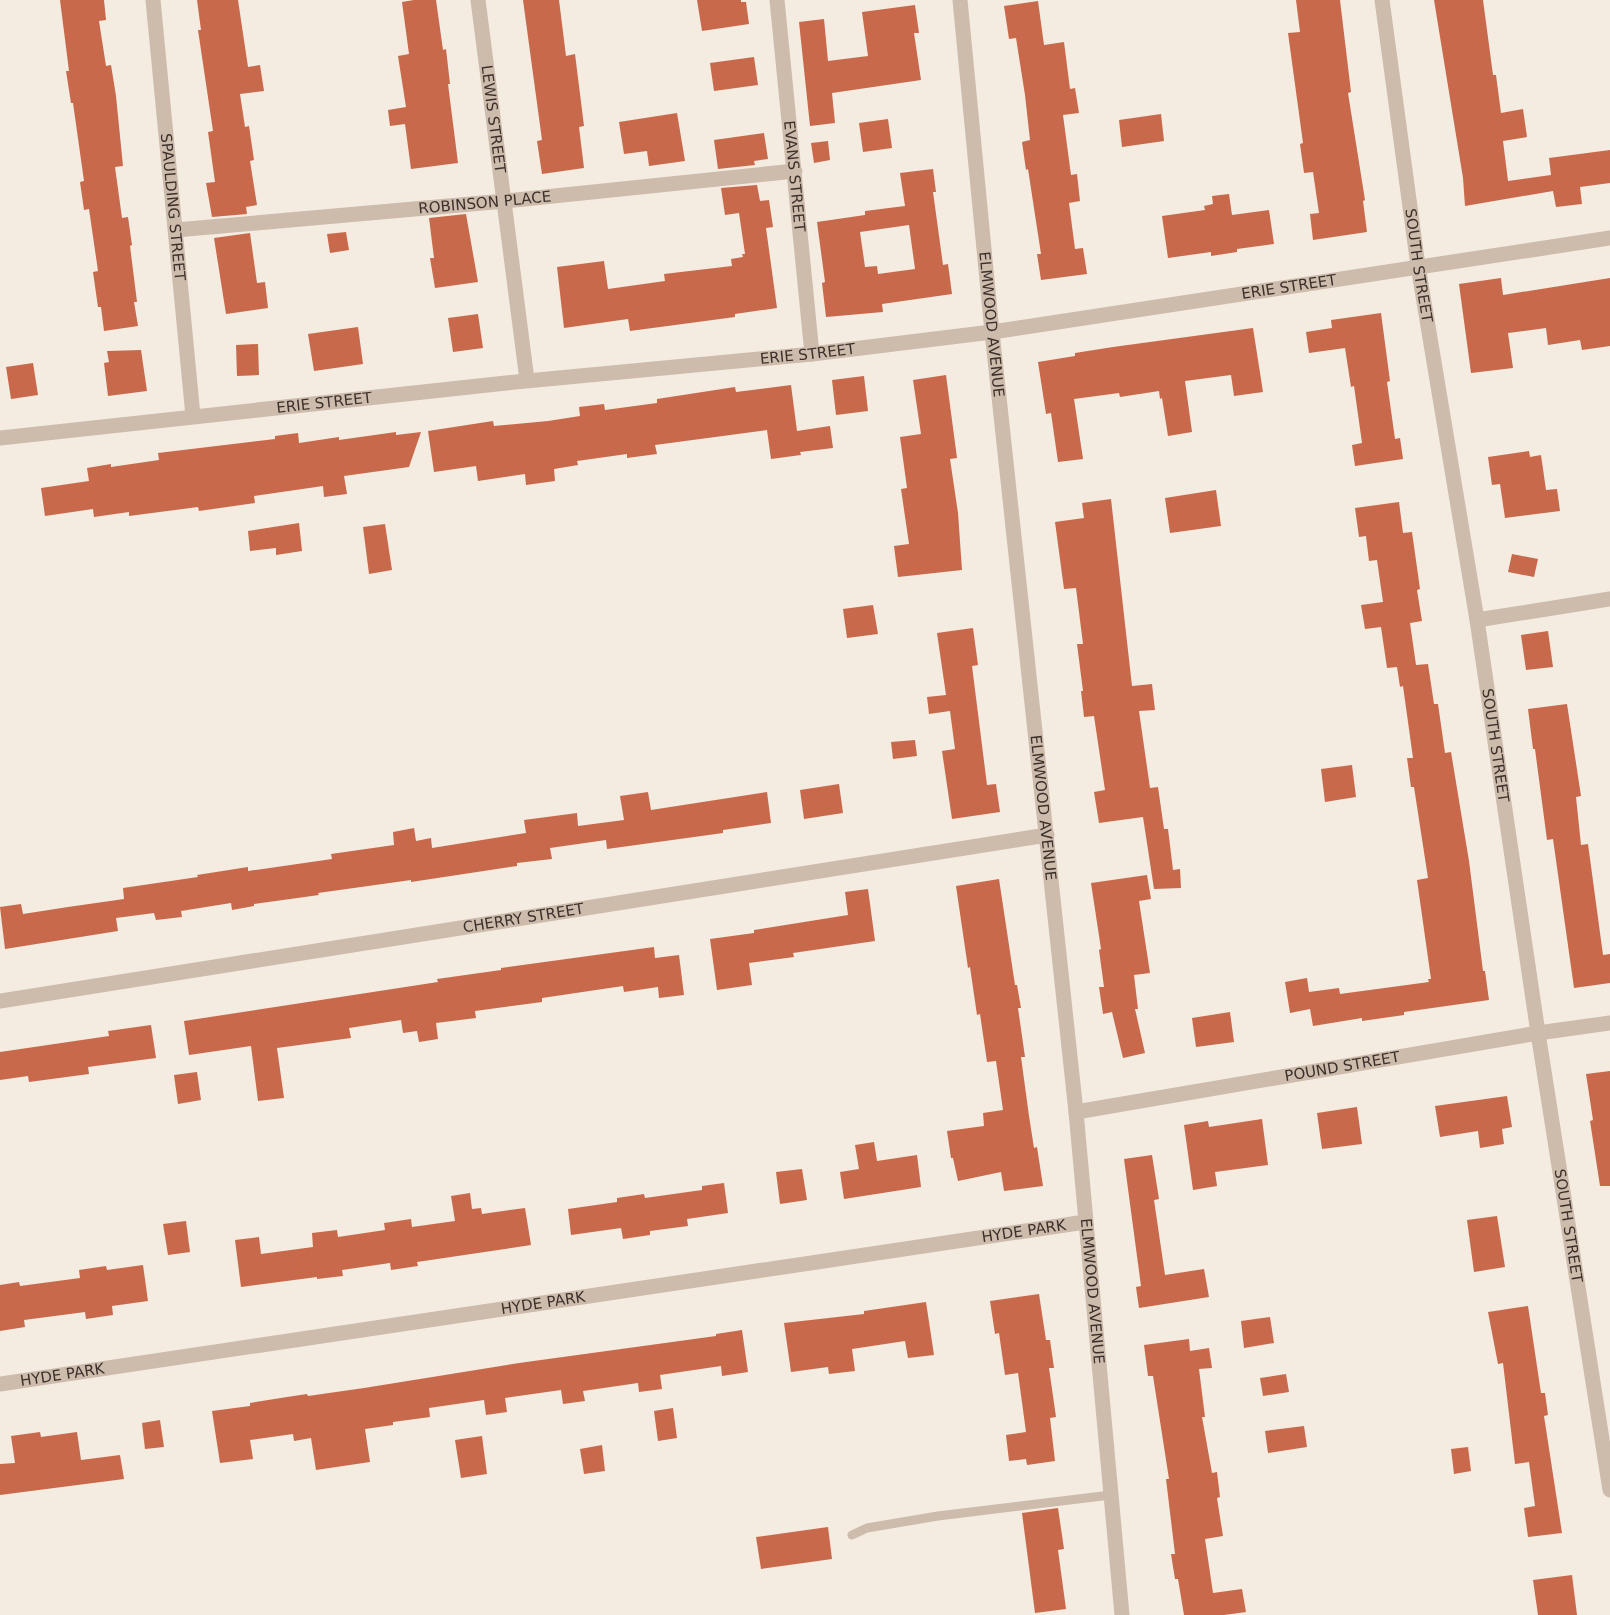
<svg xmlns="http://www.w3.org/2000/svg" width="1610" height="1615" font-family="'DejaVu Sans',sans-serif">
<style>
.building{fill:#c8694b;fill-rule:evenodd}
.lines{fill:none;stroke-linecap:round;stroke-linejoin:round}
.lane{stroke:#cdbbac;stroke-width:9}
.street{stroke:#cdbbac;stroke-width:15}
.labels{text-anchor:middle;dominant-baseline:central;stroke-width:4.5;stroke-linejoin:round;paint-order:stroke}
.street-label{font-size:15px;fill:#3b302b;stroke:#fbf5ee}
</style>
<rect width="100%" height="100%" fill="#f4ebe1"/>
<g class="building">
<path d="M 60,0 L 104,0 L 106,20 L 99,21 L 106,66 L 111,65 L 116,96 L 123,166 L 115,167 L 122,218 L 128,217 L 132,245 L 130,246 L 137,302 L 134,302 L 138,326 L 104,331 L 101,307 L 98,307 L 93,272 L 98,271 L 89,209 L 84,210 L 80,182 L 84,181 L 73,103 L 71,103 L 66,71 L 69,71 Z"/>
<path d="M 197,0 L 238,0 L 248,67 L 260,65 L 264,91 L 240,94 L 245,127 L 249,126 L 254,160 L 250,161 L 257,205 L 246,207 L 247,214 L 212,217 L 206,183 L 215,182 L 208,132 L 213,131 L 198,30 L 201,30 Z"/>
<path d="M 414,0 L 436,0 L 443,50 L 446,49 L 450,84 L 448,84 L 458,163 L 411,169 L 405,124 L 390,126 L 388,110 L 406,107 L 398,56 L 409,54 L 402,2 Z"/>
<path d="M 523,0 L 559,0 L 566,56 L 575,54 L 584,126 L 579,127 L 584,168 L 542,174 L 537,141 L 542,140 Z"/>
<path d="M 697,0 L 741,0 L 741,2 L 746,2 L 749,24 L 702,31 Z"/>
<path d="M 1296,0 L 1340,0 L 1351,92 L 1348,93 L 1365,200 L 1363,201 L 1367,232 L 1313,240 L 1310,214 L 1319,213 L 1313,172 L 1304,173 L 1300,144 L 1303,143 L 1288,33 L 1300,32 Z"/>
<path d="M 1434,0 L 1483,0 L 1493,75 L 1496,75 L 1501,113 L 1523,109 L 1527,137 L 1503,141 L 1508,181 L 1551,175 L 1549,158 L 1610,150 L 1610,183 L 1580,187 L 1582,204 L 1556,207 L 1553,191 L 1465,206 L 1463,178 Z"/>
<path d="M 1038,1 L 1044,45 L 1064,42 L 1070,89 L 1075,88 L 1079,113 L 1063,115 L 1071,175 L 1077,174 L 1080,201 L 1069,203 L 1075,249 L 1083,248 L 1087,274 L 1041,280 L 1037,254 L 1041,254 L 1028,169 L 1026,170 L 1022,142 L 1030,140 L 1025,95 L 1016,38 L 1009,39 L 1004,6 Z"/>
<path d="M 915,5 L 919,33 L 914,33 L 921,80 L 832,93 L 835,123 L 810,126 L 799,22 L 824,19 L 828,61 L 868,56 L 862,12 Z"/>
<path d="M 754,57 L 758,85 L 714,91 L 710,63 Z"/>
<path d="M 677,113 L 685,161 L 649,166 L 647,151 L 624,154 L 619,122 Z"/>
<path d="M 1161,114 L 1164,141 L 1122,147 L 1119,120 Z"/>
<path d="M 888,119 L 892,148 L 863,152 L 859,123 Z"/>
<path d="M 764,133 L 768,159 L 754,161 L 755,165 L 718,169 L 714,140 Z"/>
<path d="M 828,141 L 830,160 L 814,163 L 811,143 Z"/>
<path d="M 933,169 L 936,192 L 933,192 L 943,265 L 948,264 L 952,294 L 882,304 L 883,312 L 826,317 L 822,283 L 825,282 L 817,222 L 865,215 L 865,211 L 905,206 L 900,173 ZM 909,225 L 915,269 L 878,274 L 877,266 L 865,267 L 860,232 Z"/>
<path d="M 757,185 L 760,201 L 769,200 L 773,227 L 766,228 L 777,308 L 735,314 L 735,317 L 630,331 L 628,319 L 564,328 L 557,267 L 604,261 L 608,289 L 665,281 L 664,274 L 732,266 L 731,259 L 743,257 L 742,254 L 745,254 L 739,213 L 725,215 L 721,188 Z"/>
<path d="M 1229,194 L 1232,215 L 1269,210 L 1274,244 L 1237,249 L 1237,252 L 1211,256 L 1211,252 L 1168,258 L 1162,216 L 1205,210 L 1204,206 L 1213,204 L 1212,196 Z"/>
<path d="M 466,214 L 478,282 L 435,288 L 430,258 L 434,258 L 429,218 Z"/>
<path d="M 346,232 L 349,250 L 330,253 L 327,234 Z"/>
<path d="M 250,233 L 257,283 L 265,282 L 268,308 L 226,314 L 214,238 Z"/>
<path d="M 1501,278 L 1503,295 L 1610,278 L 1610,346 L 1582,350 L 1580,340 L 1548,345 L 1546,328 L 1508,333 L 1513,368 L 1471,373 L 1459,284 Z"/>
<path d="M 1381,313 L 1390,381 L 1387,382 L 1395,439 L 1400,438 L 1403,459 L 1355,466 L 1352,445 L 1362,443 L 1354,386 L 1351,387 L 1345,348 L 1309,353 L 1306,332 L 1332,328 L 1331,320 Z"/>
<path d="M 478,314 L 483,348 L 453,352 L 448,318 Z"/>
<path d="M 358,327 L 363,364 L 314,371 L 308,334 Z"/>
<path d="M 1253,328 L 1263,392 L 1234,396 L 1231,375 L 1185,381 L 1192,432 L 1168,436 L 1162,398 L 1160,399 L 1159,391 L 1120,397 L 1119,393 L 1074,399 L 1083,459 L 1058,462 L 1051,413 L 1046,414 L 1038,362 L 1075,356 L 1075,353 L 1113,347 Z"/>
<path d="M 258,344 L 259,375 L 237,376 L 236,345 Z"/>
<path d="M 141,350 L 147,391 L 108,396 L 104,363 L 109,362 L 107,351 Z"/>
<path d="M 33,363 L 38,395 L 11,399 L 6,367 Z"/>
<path d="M 946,375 L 957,458 L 950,459 L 958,513 L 962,570 L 898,577 L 894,546 L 909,544 L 901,489 L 907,488 L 900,437 L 921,434 L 913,380 Z"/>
<path d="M 864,376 L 868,411 L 836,415 L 832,380 Z"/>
<path d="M 791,385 L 797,431 L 830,426 L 833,448 L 800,452 L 801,455 L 771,459 L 767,430 L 655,445 L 657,454 L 627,458 L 627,454 L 577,461 L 578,465 L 554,469 L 555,481 L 526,485 L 525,474 L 478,481 L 476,466 L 434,472 L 428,431 L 493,421 L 494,426 L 548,421 L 580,416 L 579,407 L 604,404 L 605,410 L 657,403 L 657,399 L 735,387 L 736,392 Z"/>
<path d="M 396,432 L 396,435 L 421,432 L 409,467 L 344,476 L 347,494 L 324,497 L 323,486 L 254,496 L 255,503 L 199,511 L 198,507 L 129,516 L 129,512 L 94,517 L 93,509 L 45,516 L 41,488 L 89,481 L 87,468 L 111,464 L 111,467 L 159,460 L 158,453 L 275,439 L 275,436 L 298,433 L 299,443 L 339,437 L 339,440 Z"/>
<path d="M 1529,451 L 1530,457 L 1541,455 L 1546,490 L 1557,489 L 1560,511 L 1505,518 L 1500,484 L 1492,485 L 1488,457 Z"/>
<path d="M 1216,490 L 1221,526 L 1170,533 L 1165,498 Z"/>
<path d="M 1111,499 L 1132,686 L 1152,684 L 1155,710 L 1139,711 L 1150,788 L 1158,787 L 1164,829 L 1168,829 L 1173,870 L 1180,869 L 1181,888 L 1154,889 L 1143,817 L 1099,823 L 1094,792 L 1105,790 L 1094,716 L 1084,717 L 1081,691 L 1083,691 L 1077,644 L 1083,644 L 1076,588 L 1064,589 L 1055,522 L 1084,518 L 1082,503 Z"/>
<path d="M 1399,502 L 1403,533 L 1412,532 L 1420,589 L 1417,590 L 1422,621 L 1410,623 L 1416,665 L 1428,664 L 1434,704 L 1438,704 L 1445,753 L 1451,752 L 1469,861 L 1483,971 L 1485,971 L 1489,1000 L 1404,1012 L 1404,1015 L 1362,1021 L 1362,1018 L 1313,1026 L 1310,1009 L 1290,1013 L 1285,982 L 1307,978 L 1309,992 L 1339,988 L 1340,994 L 1429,982 L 1428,979 L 1431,979 L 1417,880 L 1428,878 L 1414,787 L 1411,787 L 1407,758 L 1413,758 L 1403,686 L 1400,687 L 1397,667 L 1387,668 L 1381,627 L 1365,629 L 1361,605 L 1383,602 L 1377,560 L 1369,561 L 1366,536 L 1359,537 L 1355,508 Z"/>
<path d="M 299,523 L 302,551 L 276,555 L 276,548 L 250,551 L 248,531 Z"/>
<path d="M 385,524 L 392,570 L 369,574 L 363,527 Z"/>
<path d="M 1512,554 L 1538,559 L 1534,577 L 1508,572 Z"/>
<path d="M 873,605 L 878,634 L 847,638 L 843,609 Z"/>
<path d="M 973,628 L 978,665 L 972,666 L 987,785 L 996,784 L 1000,812 L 952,819 L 942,751 L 955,749 L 950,711 L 929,714 L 927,697 L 946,695 L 937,633 Z"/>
<path d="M 1548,631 L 1553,667 L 1526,670 L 1521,635 Z"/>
<path d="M 1567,704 L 1581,796 L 1576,797 L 1581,845 L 1588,844 L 1603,955 L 1610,954 L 1610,983 L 1574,988 L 1553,839 L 1547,840 L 1535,749 L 1533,749 L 1528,709 Z"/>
<path d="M 915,740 L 917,756 L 893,759 L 891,742 Z"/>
<path d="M 1352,765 L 1356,797 L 1325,802 L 1321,769 Z"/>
<path d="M 839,784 L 843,813 L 804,819 L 800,790 Z"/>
<path d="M 648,792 L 651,810 L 767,792 L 771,823 L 723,830 L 723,833 L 607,849 L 606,840 L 550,848 L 552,859 L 517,863 L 517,866 L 411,882 L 411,880 L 318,893 L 319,895 L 254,904 L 254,906 L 232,910 L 231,903 L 181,911 L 182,917 L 156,920 L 154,913 L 116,918 L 118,931 L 5,949 L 0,907 L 21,904 L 23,914 L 68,907 L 124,899 L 123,888 L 198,877 L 197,875 L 248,867 L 248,871 L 332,859 L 331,854 L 394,845 L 393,832 L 414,828 L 416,841 L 431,838 L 432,848 L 526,833 L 524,820 L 577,813 L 578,826 L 624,820 L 620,796 Z"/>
<path d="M 1147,875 L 1151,899 L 1139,901 L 1150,973 L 1134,975 L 1138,1009 L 1135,1009 L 1145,1053 L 1123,1058 L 1112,1012 L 1103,1014 L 1099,987 L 1104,987 L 1099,950 L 1101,949 L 1091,883 Z"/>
<path d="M 999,879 L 1015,985 L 1017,985 L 1021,1008 L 1018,1008 L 1025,1057 L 1021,1057 L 1029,1116 L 1034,1148 L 1037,1147 L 1043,1186 L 1004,1191 L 1001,1172 L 958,1181 L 953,1158 L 951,1158 L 947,1131 L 984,1126 L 983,1113 L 1003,1110 L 996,1061 L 987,1062 L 980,1014 L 977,1015 L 970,967 L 968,968 L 956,886 Z"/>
<path d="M 868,889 L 875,941 L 793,953 L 794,957 L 749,963 L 752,985 L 717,990 L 710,939 L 754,933 L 754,930 L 848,915 L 845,892 Z"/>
<path d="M 654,947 L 655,958 L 679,955 L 684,995 L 659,998 L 658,987 L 624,992 L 623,986 L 542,998 L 542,1002 L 475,1011 L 476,1018 L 436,1023 L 438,1039 L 419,1042 L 417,1031 L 403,1033 L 401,1020 L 349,1028 L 351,1038 L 277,1048 L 284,1098 L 258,1101 L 251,1046 L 189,1055 L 184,1021 L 438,982 L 437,979 L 501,970 L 501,968 Z"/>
<path d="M 1230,1012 L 1234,1042 L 1196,1047 L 1192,1018 Z"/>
<path d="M 151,1025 L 156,1058 L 88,1067 L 89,1074 L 29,1082 L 28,1076 L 0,1080 L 0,1052 L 109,1036 L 108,1031 Z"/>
<path d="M 1610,1071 L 1610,1186 L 1600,1186 L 1590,1121 L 1593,1120 L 1586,1074 Z"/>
<path d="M 197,1072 L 201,1100 L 178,1104 L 174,1075 Z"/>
<path d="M 1507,1096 L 1512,1127 L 1502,1129 L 1504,1144 L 1480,1148 L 1478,1131 L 1440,1137 L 1435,1106 Z"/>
<path d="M 1357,1107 L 1362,1144 L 1322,1149 L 1317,1113 Z"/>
<path d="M 1262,1119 L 1268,1165 L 1215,1172 L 1217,1186 L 1193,1190 L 1184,1125 L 1208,1121 L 1209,1127 Z"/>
<path d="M 874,1142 L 877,1161 L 917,1155 L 921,1187 L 844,1199 L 840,1172 L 859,1169 L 855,1145 Z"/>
<path d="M 1152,1155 L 1159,1199 L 1154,1200 L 1165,1275 L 1204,1269 L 1209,1297 L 1139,1308 L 1136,1287 L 1141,1286 L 1124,1159 Z"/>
<path d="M 802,1169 L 807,1200 L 780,1204 L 776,1172 Z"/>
<path d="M 724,1183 L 728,1213 L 687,1219 L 688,1226 L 650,1231 L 650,1235 L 623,1239 L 621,1228 L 571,1235 L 568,1209 L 617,1202 L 617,1198 L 644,1194 L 645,1198 L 702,1190 L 702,1186 Z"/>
<path d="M 470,1193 L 472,1209 L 481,1208 L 482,1214 L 525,1208 L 531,1245 L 417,1262 L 418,1266 L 391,1270 L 390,1263 L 342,1270 L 343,1276 L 317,1279 L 317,1277 L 241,1287 L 235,1240 L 259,1237 L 261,1254 L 313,1247 L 312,1233 L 337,1230 L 338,1237 L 385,1230 L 384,1223 L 411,1219 L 412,1227 L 455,1221 L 451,1196 Z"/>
<path d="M 1497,1216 L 1505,1267 L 1474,1272 L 1467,1220 Z"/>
<path d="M 186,1221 L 190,1252 L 168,1255 L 163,1224 Z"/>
<path d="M 143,1265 L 148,1301 L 112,1306 L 113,1315 L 86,1319 L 85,1312 L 24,1320 L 25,1327 L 0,1331 L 0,1285 L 19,1282 L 20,1286 L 80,1278 L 79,1270 L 106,1266 L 107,1270 Z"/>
<path d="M 1039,1294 L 1046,1340 L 1050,1340 L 1054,1368 L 1049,1368 L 1056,1417 L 1050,1418 L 1055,1461 L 1027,1465 L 1026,1459 L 1009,1461 L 1006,1435 L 1026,1432 L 1018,1373 L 1005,1375 L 999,1333 L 995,1334 L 990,1301 Z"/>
<path d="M 926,1302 L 934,1355 L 908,1358 L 905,1341 L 852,1349 L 855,1371 L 829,1374 L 828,1367 L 791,1372 L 784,1323 L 864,1314 L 864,1311 Z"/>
<path d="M 1528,1306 L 1541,1393 L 1545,1393 L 1548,1415 L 1544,1416 L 1562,1533 L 1528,1537 L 1524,1508 L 1535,1506 L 1529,1462 L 1515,1464 L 1503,1363 L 1498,1364 L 1488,1312 Z"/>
<path d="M 1270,1317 L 1274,1343 L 1244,1348 L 1241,1321 Z"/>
<path d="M 742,1330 L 748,1372 L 722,1376 L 721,1366 L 660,1375 L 662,1389 L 639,1392 L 638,1383 L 583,1391 L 585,1401 L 563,1404 L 561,1390 L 505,1398 L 507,1412 L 486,1415 L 484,1400 L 429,1408 L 430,1417 L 393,1422 L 393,1425 L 365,1429 L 370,1462 L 316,1470 L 311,1438 L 294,1441 L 293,1434 L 250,1440 L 253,1459 L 220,1463 L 212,1411 L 250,1406 L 250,1403 L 287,1397 L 307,1394 L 308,1396 L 364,1388 L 519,1363 L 716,1336 L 716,1334 Z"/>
<path d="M 1189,1339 L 1190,1351 L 1209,1348 L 1212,1368 L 1199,1369 L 1205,1417 L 1202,1417 L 1212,1473 L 1217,1472 L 1220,1497 L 1217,1498 L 1223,1536 L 1205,1539 L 1213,1593 L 1242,1589 L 1246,1612 L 1224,1615 L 1184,1615 L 1178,1579 L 1175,1579 L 1171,1554 L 1175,1554 L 1166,1479 L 1169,1479 L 1153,1376 L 1148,1376 L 1144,1345 Z"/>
<path d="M 1286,1374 L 1289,1392 L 1263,1396 L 1260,1378 Z"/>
<path d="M 673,1408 L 677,1438 L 658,1441 L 654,1411 Z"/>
<path d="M 160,1420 L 164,1447 L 145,1449 L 142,1423 Z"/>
<path d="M 1304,1426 L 1307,1447 L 1268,1453 L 1265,1431 Z"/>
<path d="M 40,1432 L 41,1437 L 77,1432 L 81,1460 L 120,1455 L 124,1479 L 0,1495 L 0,1464 L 15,1463 L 11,1436 Z"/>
<path d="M 482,1436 L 487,1474 L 461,1478 L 455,1440 Z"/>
<path d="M 602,1445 L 605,1471 L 584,1474 L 580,1449 Z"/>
<path d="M 1468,1447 L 1471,1471 L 1454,1474 L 1451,1449 Z"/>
<path d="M 1058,1508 L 1064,1549 L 1058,1550 L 1066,1609 L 1035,1613 L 1022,1513 Z"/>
<path d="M 828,1527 L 832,1559 L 761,1569 L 756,1537 Z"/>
<path d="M 1572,1575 L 1577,1615 L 1538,1615 L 1533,1580 Z"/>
</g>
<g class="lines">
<path class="lane" d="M 852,1535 L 867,1528 L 938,1516 L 1111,1495"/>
<g class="street">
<path id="s1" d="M 153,0 L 193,416"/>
<path id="s2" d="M 478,0 L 527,380"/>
<path id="s3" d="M 777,0 L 812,354"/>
<path id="s4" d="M 960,0 L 992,332 L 1076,1112 L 1122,1615"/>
<path id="s5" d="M 1382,0 L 1418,266 L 1477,620 L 1538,1033 L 1610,1490"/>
<path id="s6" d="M 176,230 L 505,201 L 795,171"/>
<path id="s7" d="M 0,438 L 506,383 L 812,354 L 992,332 L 1610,238"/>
<path d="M 1477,620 L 1610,599"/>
<path id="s8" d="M 0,1001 L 1047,835"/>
<path id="s9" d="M 1076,1112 L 1538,1033 L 1610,1023"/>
<path id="s10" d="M 0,1384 L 1085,1222"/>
</g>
</g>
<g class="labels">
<g class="street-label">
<text stroke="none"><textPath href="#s2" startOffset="120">LEWIS STREET</textPath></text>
<text stroke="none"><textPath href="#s3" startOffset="177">EVANS STREET</textPath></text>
<text stroke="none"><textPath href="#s6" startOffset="310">ROBINSON PLACE</textPath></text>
<text stroke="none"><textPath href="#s1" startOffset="208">SPAULDING STREET</textPath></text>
<text stroke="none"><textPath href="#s5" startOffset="268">SOUTH STREET</textPath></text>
<text stroke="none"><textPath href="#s7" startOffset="1298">ERIE STREET</textPath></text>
<text stroke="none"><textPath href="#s4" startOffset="326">ELMWOOD AVENUE</textPath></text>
<text stroke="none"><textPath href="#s7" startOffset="812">ERIE STREET</textPath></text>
<text stroke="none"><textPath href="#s7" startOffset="326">ERIE STREET</textPath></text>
<text stroke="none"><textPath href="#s5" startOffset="754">SOUTH STREET</textPath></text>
<text stroke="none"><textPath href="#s4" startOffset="812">ELMWOOD AVENUE</textPath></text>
<text stroke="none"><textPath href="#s8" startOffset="530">CHERRY STREET</textPath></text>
<text stroke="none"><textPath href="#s9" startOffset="270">POUND STREET</textPath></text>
<text stroke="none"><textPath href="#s5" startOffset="1240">SOUTH STREET</textPath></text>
<text stroke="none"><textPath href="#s10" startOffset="1035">HYDE PARK</textPath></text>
<text stroke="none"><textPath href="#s4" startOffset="1298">ELMWOOD AVENUE</textPath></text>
<text stroke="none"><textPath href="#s10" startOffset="549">HYDE PARK</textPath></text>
<text stroke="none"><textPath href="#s10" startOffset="63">HYDE PARK</textPath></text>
</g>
</g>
</svg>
